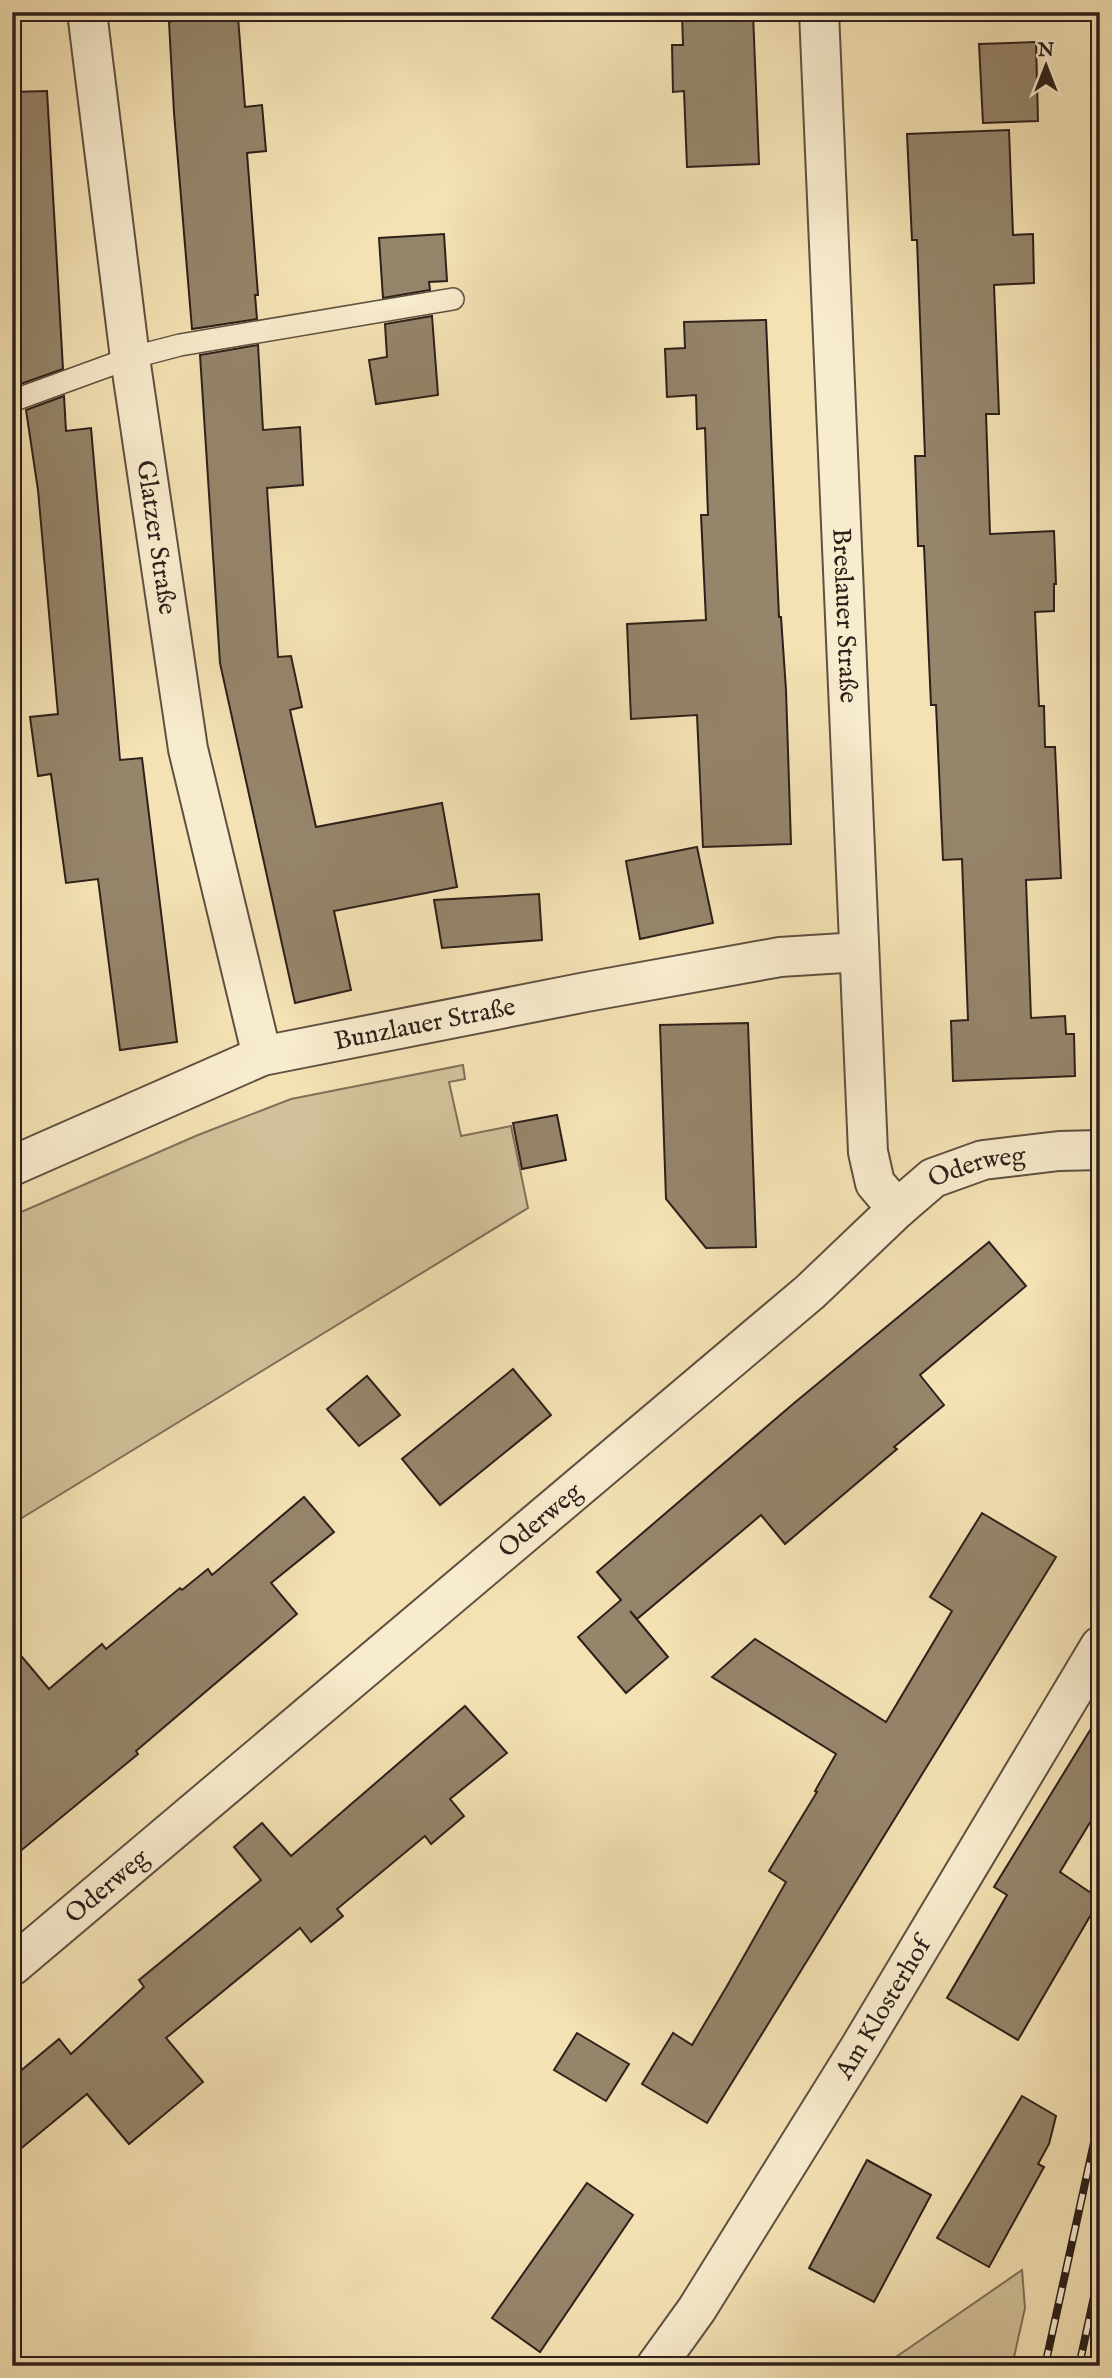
<svg xmlns="http://www.w3.org/2000/svg" width="1112" height="2378" font-family="'IM FELL English',serif">
<style>
.green{fill:#d2c19a;stroke:#80705a;stroke-width:2}
.building{fill:#95856b;stroke:#2e201b;stroke-width:2}
.lines{fill:none;stroke-linecap:round;stroke-linejoin:round}
.service-casing{stroke:#605041;stroke-width:24}
.minor-casing{stroke:#605041;stroke-width:42}
.service{stroke:#f8ecce;stroke-width:21}
.minor{stroke:#f8ecce;stroke-width:38}
.rail-casing{stroke:#2e201b;stroke-width:8}
.rail{stroke:#f8ecce;stroke-width:5;stroke-dasharray:16;stroke-linecap:butt}
.labels{text-anchor:middle;dominant-baseline:central;stroke-width:7;stroke-linejoin:round;paint-order:stroke}
.street-label{font-size:26px;fill:#2e201b;stroke:#f8ecce}
</style>
<rect width="100%" height="100%" fill="#f4e2b4"/>
<filter id="stains"><feTurbulence type="fractalNoise" baseFrequency=".00286" numOctaves="4"/><feColorMatrix values="0 0 0 0 .2 0 0 0 0 .09 0 0 0 0 .02 0 0 0 .5 -.17"/></filter>
<radialGradient id="worn" r=".72"><stop offset=".6" stop-color="#630" stop-opacity="0"/><stop offset="1" stop-color="#630" stop-opacity=".3"/></radialGradient>
<g class="green">
<path d="M 463,1065 L 465,1079 L 449,1082 L 461,1136 L 511,1126 L 528,1208 L 12,1524 L 12,1216 L 198,1135 L 291,1099 Z"/>
<path d="M 1022,2270 L 1025,2308 L 1012,2366 L 883,2366 Z"/>
</g>
<g class="building">
<path d="M 172,12 L 229,12 L 230,17 L 238,17 L 245,107 L 262,105 L 266,151 L 247,153 L 258,295 L 255,295 L 257,319 L 192,329 L 174,113 L 169,22 L 173,21 Z"/>
<path d="M 753,13 L 759,164 L 687,167 L 684,91 L 673,92 L 672,45 L 683,45 L 682,15 Z"/>
<path d="M 1036,42 L 1038,121 L 983,123 L 979,44 Z"/>
<path d="M 47,91 L 63,369 L 12,387 L 12,92 Z"/>
<path d="M 1009,130 L 1013,235 L 1033,234 L 1034,283 L 994,285 L 999,414 L 986,414 L 990,534 L 1054,531 L 1056,584 L 1054,584 L 1054,611 L 1035,612 L 1039,706 L 1044,706 L 1045,747 L 1055,747 L 1061,878 L 1026,880 L 1031,1018 L 1065,1016 L 1066,1034 L 1074,1034 L 1075,1076 L 953,1081 L 951,1021 L 968,1020 L 962,859 L 943,860 L 936,705 L 931,705 L 924,546 L 918,546 L 915,456 L 925,456 L 917,240 L 912,240 L 907,134 Z"/>
<path d="M 444,234 L 447,281 L 429,282 L 430,290 L 383,298 L 379,238 Z"/>
<path d="M 432,316 L 438,395 L 376,404 L 369,360 L 387,357 L 385,324 Z"/>
<path d="M 766,320 L 779,617 L 781,617 L 786,690 L 791,844 L 703,847 L 697,715 L 631,719 L 627,624 L 706,620 L 701,515 L 708,515 L 705,428 L 697,429 L 696,395 L 667,397 L 665,349 L 685,348 L 684,322 Z"/>
<path d="M 258,345 L 263,430 L 300,427 L 303,485 L 267,488 L 278,657 L 291,656 L 302,707 L 290,710 L 316,827 L 442,803 L 457,887 L 334,911 L 351,990 L 295,1003 L 220,663 L 200,355 Z"/>
<path d="M 64,396 L 66,431 L 91,428 L 120,760 L 142,758 L 177,1042 L 120,1050 L 98,879 L 66,883 L 51,774 L 38,776 L 30,717 L 58,714 L 38,490 L 26,410 Z"/>
<path d="M 697,847 L 713,923 L 640,939 L 626,861 Z"/>
<path d="M 539,894 L 542,940 L 442,948 L 434,900 Z"/>
<path d="M 748,1023 L 756,1247 L 706,1248 L 666,1199 L 660,1025 Z"/>
<path d="M 557,1115 L 566,1160 L 522,1169 L 513,1123 Z"/>
<path d="M 989,1242 L 1026,1286 L 920,1375 L 944,1405 L 894,1447 L 897,1449 L 785,1544 L 761,1515 L 637,1619 L 630,1611 L 668,1657 L 626,1693 L 578,1637 L 621,1600 L 597,1572 L 793,1404 Z"/>
<path d="M 513,1369 L 551,1415 L 440,1505 L 402,1459 Z"/>
<path d="M 367,1376 L 400,1415 L 359,1446 L 327,1409 Z"/>
<path d="M 304,1497 L 334,1532 L 271,1583 L 297,1614 L 136,1751 L 138,1754 L 12,1858 L 12,1645 L 49,1689 L 102,1644 L 106,1649 L 180,1588 L 182,1590 L 208,1569 L 212,1575 Z"/>
<path d="M 982,1513 L 1056,1557 L 707,2123 L 642,2084 L 673,2033 L 692,2045 L 727,1986 L 786,1882 L 769,1871 L 817,1792 L 815,1791 L 836,1754 L 712,1677 L 755,1639 L 886,1722 L 952,1611 L 930,1597 Z"/>
<path d="M 465,1706 L 507,1753 L 450,1799 L 464,1816 L 431,1844 L 425,1836 L 337,1909 L 343,1916 L 311,1942 L 300,1928 L 166,2038 L 203,2082 L 129,2144 L 87,2094 L 12,2156 L 12,2078 L 59,2039 L 71,2054 L 144,1987 L 139,1980 L 261,1880 L 234,1847 L 262,1823 L 291,1856 Z"/>
<path d="M 1100,1714 L 1100,1806 L 1060,1872 L 1100,1899 L 1018,2040 L 947,1998 L 1007,1895 L 994,1887 Z"/>
<path d="M 577,2033 L 629,2064 L 606,2101 L 554,2070 Z"/>
<path d="M 1022,2096 L 1056,2116 L 1049,2144 L 1038,2164 L 1044,2167 L 989,2267 L 937,2238 Z"/>
<path d="M 867,2160 L 931,2195 L 874,2302 L 809,2268 Z"/>
<path d="M 587,2183 L 633,2215 L 540,2352 L 492,2318 Z"/>
</g>
<g class="lines">
<g class="service-casing">
<path id="service" d="M 12,401 L 130,358 L 180,345 L 453,299"/>
</g>
<g class="minor-casing">
<g id="minor">
<path id="s1" d="M 87,12 L 130,358 L 188,749 L 262,1056"/>
<path id="s2" d="M 819,12 L 868,1152 L 875,1183 L 897,1209"/>
<path id="s3" d="M 12,1166 L 262,1056 L 586,992 L 780,957 L 859,952"/>
<path id="s4" d="M 12,1966 L 810,1292 L 897,1209 L 933,1178 L 983,1160 L 1059,1151 L 1100,1150"/>
<path id="s5" d="M 656,2366 L 697,2309 L 860,2047 L 1100,1646"/>
</g>
</g>
<use href="#service" class="service"/>
<use href="#minor" class="minor"/>
<g class="rail-casing">
<g id="rail">
<path d="M 1045,2366 L 1100,2115"/>
<path d="M 1079,2366 L 1100,2269"/>
</g>
</g>
<use href="#rail" class="rail"/>
</g>
<g class="labels">
<g class="street-label">
<text stroke="none"><textPath href="#s1" startOffset="530">Glatzer Straße</textPath></text>
<text stroke="none"><textPath href="#s2" startOffset="604">Breslauer Straße</textPath></text>
<text stroke="none"><textPath href="#s3" startOffset="439">Bunzlauer Straße</textPath></text>
<text stroke="none"><textPath href="#s4" startOffset="1258">Oderweg</textPath></text>
<text stroke="none"><textPath href="#s4" startOffset="691">Oderweg</textPath></text>
<text stroke="none"><textPath href="#s4" startOffset="124">Oderweg</textPath></text>
<text stroke="none"><textPath href="#s5" startOffset="424">Am Klosterhof</textPath></text>
</g>
</g>
<rect width="1112" height="2378" fill="none" stroke="#f4e2b4" stroke-width="42"/>
<rect x="14" y="14" width="1084" height="2350" fill="none" stroke="#2e201b" stroke-width="3.5"/>
<rect x="21" y="21" width="1070" height="2336" fill="none" stroke="#2e201b" stroke-width="2"/>
<g transform="translate(1046 66)" stroke="#f8ecce" stroke-width="5" paint-order="stroke">
<path d="M0-5L12 26L0 18L-12 26Z" fill="#2e201b"/>
<text y="-10" font-size="19" font-weight="bold" text-anchor="middle" fill="#2e201b">N</text>
</g>
<rect width="100%" height="100%" filter="url(#stains)"/>
<rect width="100%" height="100%" fill="url(#worn)"/>
</svg>
